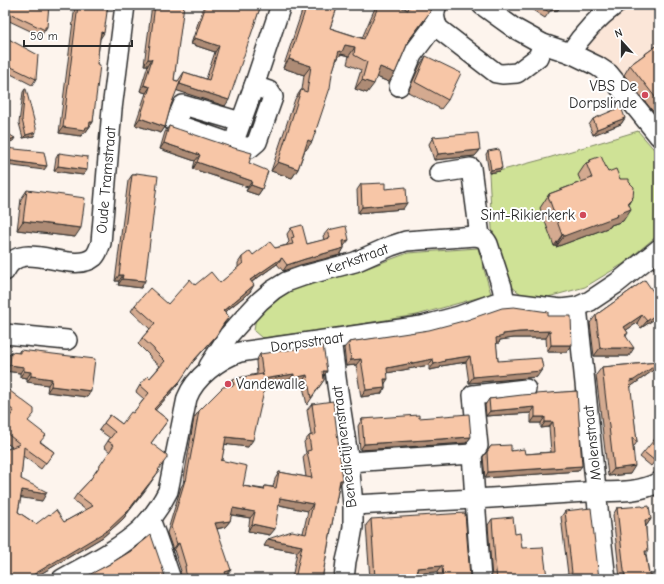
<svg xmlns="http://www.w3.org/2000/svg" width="664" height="584" font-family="'Comic Neue',sans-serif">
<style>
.built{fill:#fbe6d8}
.green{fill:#cfe296;stroke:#7d8660}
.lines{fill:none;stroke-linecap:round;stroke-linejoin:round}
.minor-casing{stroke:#2b2b2b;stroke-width:22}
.minor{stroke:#fff;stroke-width:19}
.wall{fill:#d4aa90;stroke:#2b2b2b}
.shaded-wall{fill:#ad8b75;stroke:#2b2b2b}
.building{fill:#f7c6a7;stroke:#2b2b2b}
.poi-dot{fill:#d1495b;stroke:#fff;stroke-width:1.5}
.labels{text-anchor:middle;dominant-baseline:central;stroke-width:4;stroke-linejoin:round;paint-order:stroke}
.poi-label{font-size:15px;fill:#2b2b2b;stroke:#fff;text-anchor:end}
.street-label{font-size:15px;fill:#2b2b2b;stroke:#fff}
</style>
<rect width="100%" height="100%" fill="#fdf4ed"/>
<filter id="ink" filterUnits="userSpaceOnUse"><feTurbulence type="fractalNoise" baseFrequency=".025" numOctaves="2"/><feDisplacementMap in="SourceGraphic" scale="8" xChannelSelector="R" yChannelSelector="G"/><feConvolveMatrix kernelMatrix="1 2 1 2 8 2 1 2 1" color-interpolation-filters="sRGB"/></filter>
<g filter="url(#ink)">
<path class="built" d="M 633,5 L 659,5 L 659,128 L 590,55 L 586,50 L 585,42 L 618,14 Z"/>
<g class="green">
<path d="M 638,131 L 659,155 L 659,234 L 658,235 L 623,264 L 585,287 L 548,297 L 521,294 L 512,287 L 492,229 L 489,173 L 499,171 L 548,158 Z"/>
<path d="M 478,248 L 491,294 L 417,315 L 316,331 L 262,338 L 254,331 L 256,315 L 287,293 L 313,281 L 351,274 L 408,253 Z"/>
</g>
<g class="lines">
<g class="minor-casing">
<g id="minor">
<path d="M 437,5 C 433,14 434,22 439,29 L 496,73 L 502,74 L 517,73 L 538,57 L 543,44"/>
<path d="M 482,5 L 514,28 L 543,44 L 570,53 L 597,66 L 609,74 L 659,136"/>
<path d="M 570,53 C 582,35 597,18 615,5"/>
<path d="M 399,86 L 412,55 L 436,23"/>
<path d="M 241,122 L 183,105 L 175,124 L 233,144 L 250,148 L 257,142 L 273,97 L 269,91 L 254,86"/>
<path d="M 237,133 L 254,86 L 281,5"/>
<path d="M 439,173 L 471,168 L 480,236"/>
<path d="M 5,271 C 20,236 71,276 94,257 C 98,253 99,248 101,243 L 112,109 L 125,5"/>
<path d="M 577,307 C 587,398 595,489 606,579"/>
<path d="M 5,334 L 67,340"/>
<path d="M 331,339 L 337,385 L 349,462 L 353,505 L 353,527 L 350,544 L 346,561 L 344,579"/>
<path d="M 209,366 L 229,335 L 245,317 L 260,301 L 273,290 L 286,282 L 303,276 L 355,262 L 391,246 L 406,241 L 475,236 C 482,237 485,238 488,244 L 502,287 L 505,302"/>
<path d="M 472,454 L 478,446 L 473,395 L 526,389"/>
<path d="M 349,462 L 472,454 L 475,499 L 353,505"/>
<path d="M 150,519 L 157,538 L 171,579"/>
<path d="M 62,579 C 89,564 118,550 141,529 C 152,518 161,505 168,491 L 187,398 C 195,377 219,359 240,352 L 422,326 L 459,316 L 495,303 L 505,302 L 561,309 L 577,307 L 590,301 L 617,283 L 659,249"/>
<path d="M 481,579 L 475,499 C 512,497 549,494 586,492 C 610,491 638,494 659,482"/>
</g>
</g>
<use href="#minor" class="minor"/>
</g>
<g class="wall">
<path d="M 5,5 L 47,27 L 41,36 L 5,19 Z"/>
<path d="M 75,5 L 108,5 L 100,39 L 97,64 L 93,122 L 85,133 L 83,133 L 81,136 L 59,133 Z"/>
<path d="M 152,5 L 183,5 L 174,80 L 178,81 L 184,72 L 206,79 L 215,52 L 191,44 L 204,5 L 261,5 L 225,106 L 176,90 L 171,105 L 165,127 L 161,133 L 135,125 L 146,93 L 140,91 L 148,65 L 144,65 Z"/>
<path d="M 304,5 L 338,5 L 330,28 L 362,38 L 375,8 L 377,5 L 395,5 L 405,9 L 407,5 L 430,5 L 430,12 L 409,41 L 395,73 L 389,82 L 376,77 L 367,93 L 355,89 L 361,70 L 347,64 L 349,56 L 341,54 L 336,61 L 306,150 L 305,150 L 298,169 L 292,178 L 271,171 L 295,99 L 301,90 L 302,90 L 304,75 L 283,68 Z"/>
<path d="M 525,5 L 561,5 L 558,10 L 550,11 L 545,18 Z"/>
<path d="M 5,37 L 36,79 L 32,85 L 5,71 Z"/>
<path d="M 659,44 L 659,119 L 624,75 L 630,65 Z"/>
<path d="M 426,56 L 448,100 L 441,109 L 408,92 L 420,65 Z"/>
<path d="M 25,89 L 34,136 L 23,138 L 19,123 L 23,92 Z"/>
<path d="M 625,118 L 621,124 L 593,135 L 589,125 L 593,119 Z"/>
<path d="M 169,126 L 249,163 L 262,189 L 258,195 L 246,191 L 248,187 L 193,169 L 195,161 L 160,149 L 165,132 Z"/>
<path d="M 433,137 L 480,150 L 475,156 L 434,160 L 429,144 Z"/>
<path d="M 488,151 L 500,171 L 489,173 L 486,154 Z"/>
<path d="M 59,153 L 87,170 L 83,175 L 54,171 L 56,158 Z"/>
<path d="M 590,160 L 608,172 L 620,179 L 629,182 L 633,197 L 629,203 L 623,221 L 611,225 L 610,227 L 591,234 L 556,247 L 556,246 L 554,246 L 540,208 L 549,194 L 581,182 L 578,175 L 586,163 L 588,163 Z"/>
<path d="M 136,173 L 141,288 L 118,285 L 119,281 L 115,281 L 128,181 L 132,175 L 135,175 Z"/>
<path d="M 361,184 L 385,189 L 403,209 L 358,213 L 357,190 Z"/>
<path d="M 27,190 L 75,237 L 17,230 L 21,199 Z"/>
<path d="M 291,228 L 307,244 L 324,240 L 323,236 L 328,230 L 344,246 L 344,248 L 340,255 L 300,265 L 283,271 L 277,264 L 252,282 L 250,292 L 225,312 L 229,317 L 225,323 L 221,327 L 211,342 L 191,364 L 176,387 L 155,410 L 168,420 L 151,443 L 158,470 L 159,471 L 144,492 L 123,519 L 103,537 L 32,579 L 5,579 L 12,447 L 5,442 L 5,423 L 10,417 L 5,414 L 5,389 L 6,388 L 41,442 L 54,452 L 41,469 L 23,456 L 21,479 L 42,501 L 21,497 L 18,512 L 36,524 L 50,515 L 64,522 L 86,510 L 73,500 L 77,494 L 90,480 L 110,452 L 104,447 L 110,438 L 99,430 L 110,415 L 122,424 L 133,413 L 144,399 L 136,392 L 140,385 L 150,378 L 160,366 L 150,358 L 150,356 L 138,344 L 142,338 L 150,329 L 131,311 L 135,305 L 168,304 L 195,285 L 220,283 L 238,268 L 238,263 L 242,257 L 253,255 L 275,248 L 287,245 L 287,244 L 289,242 L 287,234 Z"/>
<path d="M 659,260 L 659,274 L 653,268 Z"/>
<path d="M 645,280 L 659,316 L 641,328 L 637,323 L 626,330 L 628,333 L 626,336 L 629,356 L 594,356 L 590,323 L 596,315 Z"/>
<path d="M 548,316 L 567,352 L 547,352 L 546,338 L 514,338 L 500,340 L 499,343 L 496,343 L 498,361 L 537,377 L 469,383 L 466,362 L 441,366 L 440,368 L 429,370 L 429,365 L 387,373 L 385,384 L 385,388 L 381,394 L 361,397 L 356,365 L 346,366 L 344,348 L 349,342 Z"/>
<path d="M 20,350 L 91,391 L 87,397 L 47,392 L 48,385 L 27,382 L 27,378 L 20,377 L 20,373 L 5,371 L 7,358 L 11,352 L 18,353 Z"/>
<path d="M 260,354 L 327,371 L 324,376 L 324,380 L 307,405 L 302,382 L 290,384 L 289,380 L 264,384 L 248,447 L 225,444 L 221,461 L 243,486 L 263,489 L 265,486 L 273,487 L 275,479 L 279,472 L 306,477 L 303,457 L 306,453 L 304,442 L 309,436 L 311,435 L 307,410 L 312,404 L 339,486 L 322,579 L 292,579 L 297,552 L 264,546 L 303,533 L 308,511 L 279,505 L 270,535 L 248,531 L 250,518 L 231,515 L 230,521 L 225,527 L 217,529 L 227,579 L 182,579 L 180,572 L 181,571 L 174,550 L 173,550 L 167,533 L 181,487 L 183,484 L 194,418 L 199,411 L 229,386 L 229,385 L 233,379 L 257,374 L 256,361 Z"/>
<path d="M 659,362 L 659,363 L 655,369 L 630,387 L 637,442 L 633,448 L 630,474 L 608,476 L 596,375 L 602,367 Z"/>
<path d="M 659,372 L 659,382 L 655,377 Z"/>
<path d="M 577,391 L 578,471 L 485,478 L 483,457 L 491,446 L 525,454 L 551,452 L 549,427 L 541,428 L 541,423 L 531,423 L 531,413 L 486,416 L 485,405 L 489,399 Z"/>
<path d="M 419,418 L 471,437 L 466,443 L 360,450 L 358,426 L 362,419 Z"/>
<path d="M 644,452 L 659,456 L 651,466 L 640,457 Z"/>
<path d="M 643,507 L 651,519 L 646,526 L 646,554 L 649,574 L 652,579 L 620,579 L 613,515 L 617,508 Z"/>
<path d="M 565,511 L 599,579 L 492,579 L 488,525 L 492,519 L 515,534 L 522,548 L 547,577 L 568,574 L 561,517 Z"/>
<path d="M 371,519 L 469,564 L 470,579 L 438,579 L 437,572 L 418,574 L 370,579 L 366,525 Z"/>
</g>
<g class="shaded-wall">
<path d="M 561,5 L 558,10 L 550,11 L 554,6 Z"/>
<path d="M 101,32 L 104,33 L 100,39 Z"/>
<path d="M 195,38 L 219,46 L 215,52 L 191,44 Z"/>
<path d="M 345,45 L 355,47 L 349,56 L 341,54 L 336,61 L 333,60 L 339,51 Z"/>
<path d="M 148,59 L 152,59 L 148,65 L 144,65 Z"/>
<path d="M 289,59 L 311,66 L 304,75 L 283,68 Z"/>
<path d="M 380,67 L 395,73 L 389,82 L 374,76 Z"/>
<path d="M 362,80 L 374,84 L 367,93 L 355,89 Z"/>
<path d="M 180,84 L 229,100 L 225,106 L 175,90 Z"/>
<path d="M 144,85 L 150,87 L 146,93 L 140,91 Z"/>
<path d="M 140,118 L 165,127 L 161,133 L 135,125 Z"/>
<path d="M 625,118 L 621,124 L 593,135 L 597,129 Z"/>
<path d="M 90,122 L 93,122 L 85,133 L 83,133 L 81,136 L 59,133 L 63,127 Z"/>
<path d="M 36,132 L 34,136 L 23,138 L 26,135 Z"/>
<path d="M 15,138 L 13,141 L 5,144 L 5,141 Z"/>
<path d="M 308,140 L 312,142 L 306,150 L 302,149 Z"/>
<path d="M 164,143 L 200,155 L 195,161 L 160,149 Z"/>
<path d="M 480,150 L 475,156 L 434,160 L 438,154 Z"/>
<path d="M 5,160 L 47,166 L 44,170 L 5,165 Z"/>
<path d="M 197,162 L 252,181 L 248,187 L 193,169 Z"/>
<path d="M 278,162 L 298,169 L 292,178 L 271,171 Z"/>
<path d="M 58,166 L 87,170 L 83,175 L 54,171 Z"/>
<path d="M 502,168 L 500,171 L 489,173 L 491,170 Z"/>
<path d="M 251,185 L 262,189 L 258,195 L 246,191 Z"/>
<path d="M 633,197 L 625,208 L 631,209 L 623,221 L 611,225 L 610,227 L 556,247 L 564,236 L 628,202 Z"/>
<path d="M 407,203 L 403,209 L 358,213 L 362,207 Z"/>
<path d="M 23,221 L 81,228 L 75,237 L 17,230 Z"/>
<path d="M 563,234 L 556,246 L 554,246 L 562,235 Z"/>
<path d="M 349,240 L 344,246 L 338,248 L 343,241 Z"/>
<path d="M 344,248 L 340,255 L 300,265 L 283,271 L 287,265 L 305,259 Z"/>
<path d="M 282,258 L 277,264 L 246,286 L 250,280 Z"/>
<path d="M 119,275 L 123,275 L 119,281 L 115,281 Z"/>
<path d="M 122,279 L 145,281 L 141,288 L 118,285 Z"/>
<path d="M 254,285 L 250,292 L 218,317 L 223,311 Z"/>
<path d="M 659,312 L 659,316 L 641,328 L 647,321 Z"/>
<path d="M 642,315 L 637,323 L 619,335 L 624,327 Z"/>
<path d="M 550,331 L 546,338 L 514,338 L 500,340 L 499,343 L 491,344 L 496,338 L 503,334 L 519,332 Z"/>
<path d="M 216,336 L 211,342 L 190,365 L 195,359 Z"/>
<path d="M 551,345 L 572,345 L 567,352 L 547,352 Z"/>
<path d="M 600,348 L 634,348 L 629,356 L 594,356 Z"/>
<path d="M 470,356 L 466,362 L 441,366 L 440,368 L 429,370 L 434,364 L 444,360 Z"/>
<path d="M 361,359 L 356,365 L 346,366 L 351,360 Z"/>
<path d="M 433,359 L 429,365 L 382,374 L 387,368 Z"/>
<path d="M 659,363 L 655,369 L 629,388 L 630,381 Z"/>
<path d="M 10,365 L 24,367 L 20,373 L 5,371 Z"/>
<path d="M 543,368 L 537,377 L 469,383 L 473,377 Z"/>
<path d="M 24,371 L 31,372 L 27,378 L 20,377 Z"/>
<path d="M 323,371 L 327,371 L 323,377 Z"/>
<path d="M 294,374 L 289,380 L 259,385 L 263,379 Z"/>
<path d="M 307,375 L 302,382 L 290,384 L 294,378 Z"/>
<path d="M 31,376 L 52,379 L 48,385 L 27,382 Z"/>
<path d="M 384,379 L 388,379 L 384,385 Z"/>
<path d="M 180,381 L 176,387 L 150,416 L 154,409 Z"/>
<path d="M 51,386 L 91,391 L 87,397 L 47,392 Z"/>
<path d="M 385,388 L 381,394 L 361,397 L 366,390 Z"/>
<path d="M 535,407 L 531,413 L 486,416 L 490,411 Z"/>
<path d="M 535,417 L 545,417 L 541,423 L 531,423 Z"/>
<path d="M 545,422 L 553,422 L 549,427 L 541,428 Z"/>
<path d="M 226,437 L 253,440 L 248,447 L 222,444 Z"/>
<path d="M 471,437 L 466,443 L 360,450 L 364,444 Z"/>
<path d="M 582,466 L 578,471 L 485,478 L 488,472 Z"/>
<path d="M 635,466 L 630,474 L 608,476 L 614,469 Z"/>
<path d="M 340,480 L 343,480 L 339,486 Z"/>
<path d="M 148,485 L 123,519 L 103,537 L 32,579 L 26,579 Z"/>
<path d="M 22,490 L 46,494 L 42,501 L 17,497 Z"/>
<path d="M 280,498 L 313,504 L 308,511 L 275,504 Z"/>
<path d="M 233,508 L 255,512 L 250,518 L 228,514 Z"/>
<path d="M 651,519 L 646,526 L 641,526 L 645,520 Z"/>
<path d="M 230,521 L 225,527 L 211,530 L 215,523 Z"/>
<path d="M 252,524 L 275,529 L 270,535 L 248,531 Z"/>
<path d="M 268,539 L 302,546 L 297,552 L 264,546 Z"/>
<path d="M 179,543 L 174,550 L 173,550 L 177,544 Z"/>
<path d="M 442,566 L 437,572 L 413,574 L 417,568 Z"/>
<path d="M 231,570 L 226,576 L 225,572 Z"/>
</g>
<g class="building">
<path d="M 5,5 L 49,5 L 47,27 L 45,27 L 45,30 L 5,11 Z"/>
<path d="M 78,5 L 108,5 L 104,33 L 101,32 L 100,38 L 97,64 L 100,65 L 93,122 L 90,122 L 89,127 L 86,127 L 85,130 L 63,127 Z"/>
<path d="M 155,5 L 184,5 L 174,80 L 180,82 L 171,105 L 165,127 L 140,118 L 150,87 L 144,85 L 152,59 L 148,59 Z"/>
<path d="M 206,5 L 261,5 L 229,100 L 180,84 L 184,72 L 209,80 L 219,46 L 195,38 Z"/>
<path d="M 307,5 L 338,5 L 330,28 L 364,39 L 379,5 L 395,5 L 408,10 L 410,5 L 430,5 L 430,12 L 409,40 L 395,73 L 380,67 L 374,84 L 362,80 L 367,62 L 354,55 L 355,47 L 345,45 L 342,52 L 339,51 L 332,74 L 330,88 L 312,142 L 308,140 L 298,169 L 278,162 L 301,90 L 307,92 L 311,66 L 289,59 Z"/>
<path d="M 538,5 L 559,5 L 554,6 L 549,12 Z"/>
<path d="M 5,37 L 38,55 L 36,79 L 5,64 Z"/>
<path d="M 659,44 L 659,102 L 630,65 Z"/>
<path d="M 426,56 L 461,73 L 448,100 L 415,82 Z"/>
<path d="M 25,89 L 26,89 L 36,128 L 36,132 L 26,135 L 22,120 Z"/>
<path d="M 621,107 L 625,118 L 597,129 L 593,119 Z"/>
<path d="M 169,126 L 234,148 L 252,153 L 249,163 L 268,171 L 262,189 L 251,185 L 252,181 L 197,162 L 200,155 L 164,143 Z"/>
<path d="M 5,132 L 15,138 L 5,141 Z"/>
<path d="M 478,133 L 480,150 L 438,154 L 433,137 Z"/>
<path d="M 5,148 L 44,152 L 47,166 L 5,160 Z"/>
<path d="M 499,149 L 502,168 L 491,170 L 488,151 Z"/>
<path d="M 59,153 L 88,157 L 87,170 L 58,166 Z"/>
<path d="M 601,156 L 608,172 L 616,169 L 620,179 L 629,179 L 629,182 L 634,187 L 633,197 L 628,202 L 631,209 L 618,214 L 617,215 L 618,216 L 599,223 L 564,236 L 563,234 L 562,235 L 548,196 L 550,196 L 549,194 L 592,178 L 586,163 L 591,162 L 590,160 Z"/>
<path d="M 136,173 L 158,176 L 145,281 L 122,279 L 123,275 L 119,275 L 132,175 L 136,175 Z"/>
<path d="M 385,183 L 385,189 L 406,187 L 407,203 L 362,207 L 361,184 Z"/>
<path d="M 27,190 L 85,198 L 81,228 L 23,221 Z"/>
<path d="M 302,225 L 307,244 L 330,238 L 328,230 L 346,226 L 349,240 L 343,241 L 344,248 L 305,259 L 287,265 L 282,258 L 250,280 L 254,285 L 223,311 L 229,317 L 224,323 L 216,336 L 195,359 L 180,381 L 154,409 L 168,420 L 151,443 L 167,455 L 167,458 L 158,470 L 159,471 L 148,485 L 127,512 L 108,530 L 26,579 L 5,579 L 5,450 L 20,444 L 5,432 L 5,423 L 14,411 L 5,404 L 6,388 L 34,409 L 34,414 L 28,421 L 46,435 L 40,442 L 54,452 L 46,463 L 24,447 L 21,479 L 47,492 L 46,494 L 22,490 L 18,512 L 36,524 L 49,514 L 50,515 L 56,510 L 64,522 L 93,506 L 77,494 L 90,480 L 114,445 L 108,441 L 115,432 L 104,423 L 110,415 L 122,424 L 131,412 L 133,413 L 149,393 L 140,385 L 148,376 L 150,378 L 165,361 L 155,351 L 154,349 L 142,338 L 155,323 L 135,305 L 150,288 L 168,304 L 190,279 L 195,285 L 211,272 L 220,283 L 243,263 L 242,261 L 242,257 L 250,251 L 253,255 L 270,242 L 275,248 L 293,244 L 291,238 L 294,237 L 291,228 Z"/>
<path d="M 645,280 L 659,300 L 659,312 L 647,321 L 642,315 L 624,327 L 628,333 L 625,335 L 634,348 L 600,348 L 596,315 Z"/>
<path d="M 514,307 L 548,312 L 548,316 L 571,316 L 572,345 L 551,345 L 550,331 L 519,332 L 503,334 L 503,336 L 496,338 L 498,361 L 541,358 L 543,368 L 541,369 L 541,371 L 473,377 L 470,356 L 444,360 L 445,361 L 434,364 L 433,359 L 387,368 L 388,379 L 384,379 L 385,388 L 366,390 L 361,359 L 351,360 L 349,342 L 429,330 L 467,320 L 502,308 Z"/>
<path d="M 323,345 L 327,371 L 323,371 L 324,380 L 311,398 L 307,375 L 294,378 L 294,374 L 263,379 L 265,387 L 253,440 L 226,437 L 222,460 L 220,460 L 247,466 L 243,486 L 264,490 L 265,486 L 276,488 L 279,472 L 312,478 L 307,451 L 311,450 L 309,436 L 316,434 L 312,404 L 333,401 L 343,480 L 340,480 L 322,579 L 295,579 L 302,546 L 268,539 L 292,531 L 306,534 L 313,504 L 280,498 L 275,529 L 252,524 L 255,512 L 233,508 L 230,521 L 215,523 L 231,570 L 225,572 L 227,579 L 184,579 L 186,574 L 185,566 L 186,566 L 179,543 L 177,544 L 171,527 L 185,480 L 186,481 L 199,411 L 223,387 L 234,385 L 233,379 L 263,374 L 263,376 L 260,354 Z"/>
<path d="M 20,350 L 95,359 L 91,391 L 51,386 L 52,379 L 31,376 L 31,372 L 24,371 L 24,367 L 10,365 L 11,352 L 20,353 Z"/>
<path d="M 659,362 L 659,363 L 634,380 L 630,381 L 637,442 L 632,438 L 635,466 L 614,469 L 602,367 Z"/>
<path d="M 577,391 L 582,466 L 488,472 L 487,452 L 491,446 L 511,445 L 511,451 L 524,449 L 525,454 L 555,452 L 553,422 L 545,422 L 545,417 L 535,417 L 535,407 L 490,411 L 489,399 L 522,395 Z"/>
<path d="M 469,414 L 471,437 L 364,444 L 362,419 L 419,415 L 419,418 Z"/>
<path d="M 659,434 L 659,455 L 655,461 L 644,452 Z"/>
<path d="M 642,506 L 643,507 L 649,506 L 651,519 L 645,520 L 648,551 L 645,551 L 649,574 L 651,574 L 652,579 L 625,579 L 617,508 Z"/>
<path d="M 591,508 L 599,579 L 497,579 L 495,562 L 492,519 L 513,517 L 515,534 L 520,533 L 522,548 L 543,547 L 547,577 L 572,573 L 565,511 Z"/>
<path d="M 465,513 L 469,564 L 470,579 L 443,579 L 442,566 L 417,568 L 419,579 L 370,579 L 375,578 L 371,519 Z"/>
<path d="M 151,535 L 165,576 L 167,579 L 81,579 L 110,564 L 131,551 Z"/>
</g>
</g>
<g class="poi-dot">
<circle cx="645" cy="95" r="4"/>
<circle cx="583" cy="215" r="4"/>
<circle cx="228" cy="384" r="4"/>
</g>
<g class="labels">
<g class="poi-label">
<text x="637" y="86">VBS De<tspan x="637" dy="17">Dorpslinde</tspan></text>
<text x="575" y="215">Sint-Rikierkerk</text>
<text x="236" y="384" text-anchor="start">Vandewalle</text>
</g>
<g class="street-label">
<text transform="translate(106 180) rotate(-85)">Oude Tramstraat</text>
<text transform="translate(357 259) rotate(-20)">Kerkstraat</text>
<text transform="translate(307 342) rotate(-8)">Dorpsstraat</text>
<text transform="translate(592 443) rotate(-96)">Molenstraat</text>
<text transform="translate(344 447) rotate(-97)">Benedictijnenstraat</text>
</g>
</g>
<rect width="664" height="584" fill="none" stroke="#fff" stroke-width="20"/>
<rect x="10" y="10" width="644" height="564" fill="none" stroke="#2b2b2b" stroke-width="1.5" filter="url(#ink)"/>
<g transform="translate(622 42) rotate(339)" stroke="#ffffff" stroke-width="3" paint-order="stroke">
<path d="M0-3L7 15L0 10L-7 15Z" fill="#2b2b2b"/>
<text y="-6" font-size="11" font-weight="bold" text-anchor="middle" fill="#2b2b2b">N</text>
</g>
<path d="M24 40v6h108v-6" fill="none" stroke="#2b2b2b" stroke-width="2"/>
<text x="30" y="40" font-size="12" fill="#2b2b2b" stroke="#ffffff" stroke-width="3" paint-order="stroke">50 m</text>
</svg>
